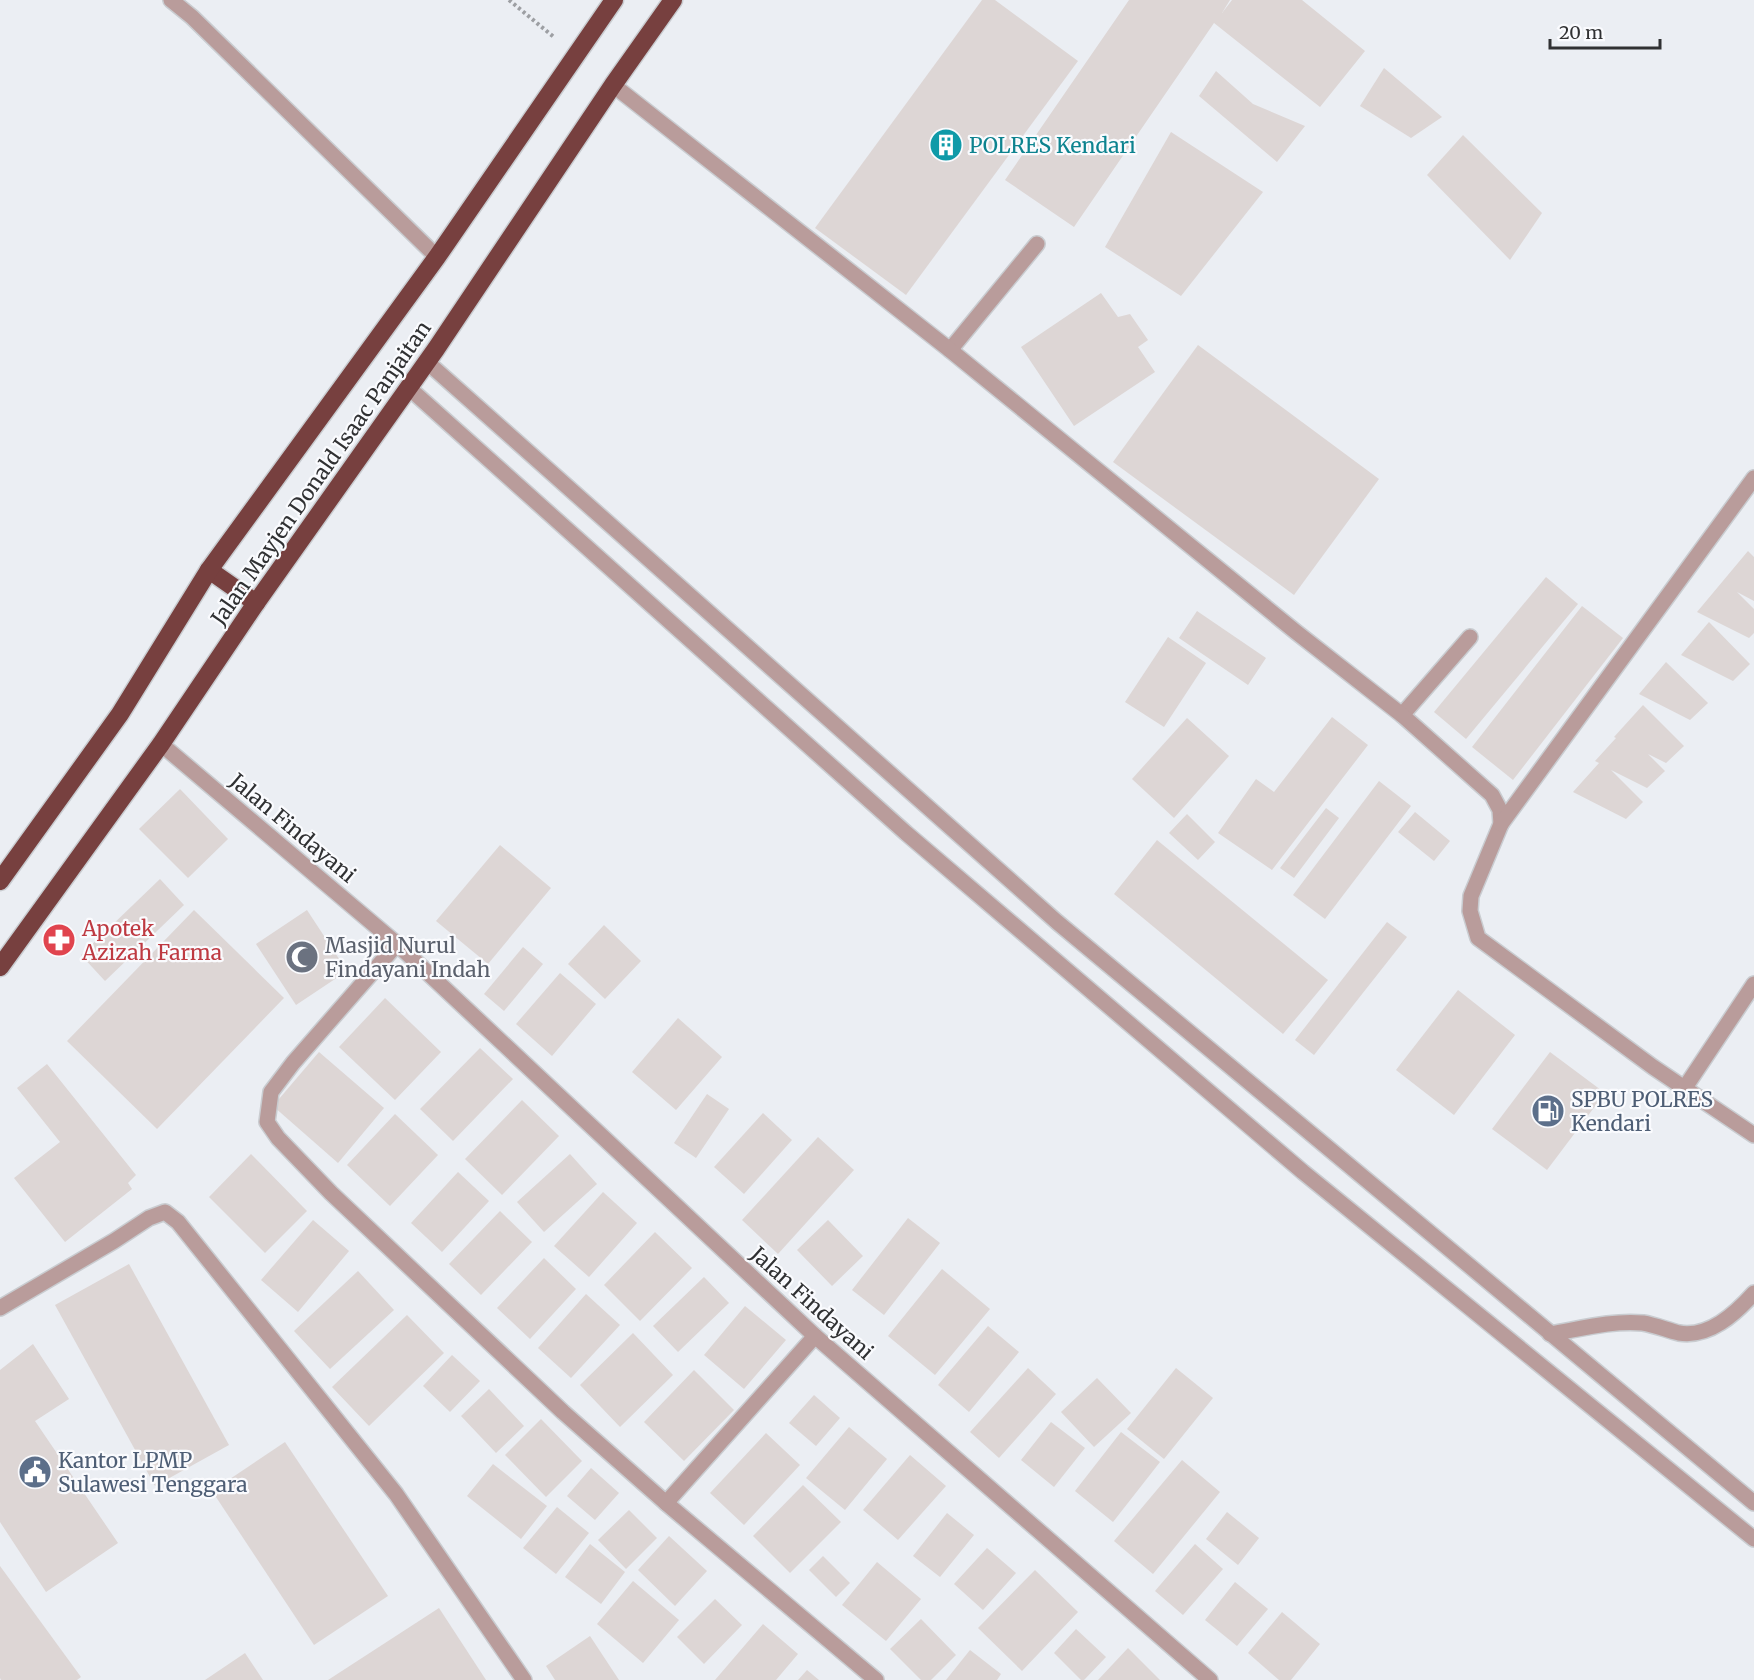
<svg xmlns="http://www.w3.org/2000/svg" width="1754" height="1680" font-family="Merriweather,serif">
<style>
.building{fill:#ddd6d5}
.lines{fill:none;stroke-linecap:round;stroke-linejoin:round}
.lane-casing{stroke:#c9ccd0;stroke-width:18}
.street-casing{stroke:#c9ccd0;stroke-width:18}
.highway-casing{stroke:#c9ccd0;stroke-width:21}
.path{stroke:#9d9fa3;stroke-width:4;stroke-dasharray:3 3;stroke-linecap:butt}
.lane{stroke:#b99c9b;stroke-width:15}
.street{stroke:#b99c9b;stroke-width:15}
.highway{stroke:#77403f;stroke-width:18}
.labels{text-anchor:middle;dominant-baseline:central;stroke-width:4.5;stroke-linejoin:round;paint-order:stroke}
.culture-label{font-size:21px;fill:#0d838f;stroke:#fafbfe;text-anchor:start}
.street-label{font-size:21px;fill:#303133;stroke:#fafbfe}
.health-label{font-size:21px;fill:#be3a42;stroke:#fafbfe;text-anchor:start}
.worship-label{font-size:21px;fill:#5b616d;stroke:#fafbfe;text-anchor:start}
.service-label{font-size:21px;fill:#4e5e75;stroke:#fafbfe;text-anchor:start}
</style>
<rect width="100%" height="100%" fill="#ebeef3"/>
<g class="building">
<path d="M 982,0 L 995,0 L 1078,61 L 906,295 L 815,228 Z"/>
<path d="M 1129,0 L 1230,0 L 1222,13 L 1232,0 L 1302,0 L 1365,51 L 1320,107 L 1214,23 L 1074,227 L 1005,180 Z"/>
<path d="M 1384,68 L 1442,117 L 1411,138 L 1360,106 Z"/>
<path d="M 1216,71 L 1253,104 L 1305,126 L 1277,162 L 1199,96 Z"/>
<path d="M 1171,132 L 1263,192 L 1181,296 L 1105,247 Z"/>
<path d="M 1463,135 L 1542,213 L 1510,260 L 1427,175 Z"/>
<path d="M 1101,293 L 1118,317 L 1130,314 L 1148,340 L 1138,347 L 1155,372 L 1074,426 L 1021,347 Z"/>
<path d="M 1198,345 L 1379,479 L 1294,595 L 1113,462 Z"/>
<path d="M 1748,551 L 1754,557 L 1754,601 L 1737,592 L 1754,609 L 1754,633 L 1749,638 L 1697,612 Z"/>
<path d="M 1546,577 L 1578,604 L 1466,739 L 1434,712 Z"/>
<path d="M 1582,606 L 1623,638 L 1513,780 L 1472,747 Z"/>
<path d="M 1197,611 L 1266,658 L 1248,685 L 1179,638 Z"/>
<path d="M 1709,622 L 1750,664 L 1733,681 L 1681,655 Z"/>
<path d="M 1168,637 L 1206,663 L 1164,727 L 1125,702 Z"/>
<path d="M 1666,662 L 1708,703 L 1690,720 L 1639,694 Z"/>
<path d="M 1643,705 L 1684,746 L 1666,763 L 1648,754 L 1665,771 L 1647,788 L 1611,770 L 1643,802 L 1626,819 L 1573,792 L 1599,763 L 1595,761 L 1616,738 L 1614,737 Z"/>
<path d="M 1332,717 L 1368,745 L 1272,870 L 1218,833 L 1256,779 L 1274,792 Z"/>
<path d="M 1187,718 L 1229,756 L 1174,818 L 1132,779 Z"/>
<path d="M 1379,781 L 1411,806 L 1325,919 L 1293,895 Z"/>
<path d="M 180,789 L 228,839 L 188,878 L 139,829 Z"/>
<path d="M 1326,808 L 1339,818 L 1294,878 L 1280,868 Z"/>
<path d="M 1415,812 L 1450,841 L 1434,861 L 1398,832 Z"/>
<path d="M 1187,814 L 1215,842 L 1198,860 L 1169,833 Z"/>
<path d="M 1157,840 L 1328,980 L 1283,1034 L 1114,894 Z"/>
<path d="M 500,845 L 551,888 L 488,964 L 436,921 Z"/>
<path d="M 160,879 L 184,905 L 105,981 L 81,955 Z"/>
<path d="M 194,910 L 284,998 L 157,1129 L 67,1041 Z"/>
<path d="M 307,910 L 347,971 L 296,1005 L 256,944 Z"/>
<path d="M 1387,922 L 1407,937 L 1314,1055 L 1295,1040 Z"/>
<path d="M 604,925 L 641,961 L 605,999 L 568,964 Z"/>
<path d="M 523,947 L 543,964 L 504,1011 L 484,994 Z"/>
<path d="M 560,973 L 596,1004 L 552,1056 L 516,1024 Z"/>
<path d="M 1458,990 L 1515,1035 L 1454,1115 L 1396,1070 Z"/>
<path d="M 385,998 L 441,1052 L 395,1100 L 339,1047 Z"/>
<path d="M 678,1018 L 722,1057 L 676,1110 L 632,1072 Z"/>
<path d="M 480,1048 L 513,1079 L 453,1141 L 420,1109 Z"/>
<path d="M 319,1052 L 384,1108 L 338,1163 L 273,1106 Z"/>
<path d="M 1550,1052 L 1605,1093 L 1547,1170 L 1492,1129 Z"/>
<path d="M 47,1064 L 136,1175 L 128,1183 L 132,1189 L 65,1242 L 14,1178 L 60,1142 L 17,1088 Z"/>
<path d="M 707,1094 L 729,1109 L 696,1158 L 674,1143 Z"/>
<path d="M 522,1100 L 559,1136 L 502,1195 L 465,1159 Z"/>
<path d="M 763,1113 L 792,1140 L 744,1194 L 714,1167 Z"/>
<path d="M 395,1114 L 438,1155 L 390,1206 L 347,1165 Z"/>
<path d="M 818,1137 L 854,1170 L 778,1254 L 742,1220 Z"/>
<path d="M 251,1154 L 307,1211 L 265,1253 L 209,1197 Z"/>
<path d="M 570,1154 L 597,1184 L 544,1232 L 517,1202 Z"/>
<path d="M 458,1172 L 489,1201 L 442,1252 L 411,1223 Z"/>
<path d="M 603,1192 L 637,1223 L 589,1277 L 554,1246 Z"/>
<path d="M 500,1211 L 532,1242 L 481,1295 L 449,1264 Z"/>
<path d="M 908,1218 L 940,1243 L 884,1315 L 852,1290 Z"/>
<path d="M 313,1220 L 349,1251 L 298,1312 L 261,1280 Z"/>
<path d="M 828,1220 L 863,1256 L 832,1286 L 797,1250 Z"/>
<path d="M 655,1232 L 692,1268 L 640,1321 L 604,1285 Z"/>
<path d="M 544,1258 L 576,1289 L 530,1339 L 497,1308 Z"/>
<path d="M 129,1264 L 229,1445 L 155,1486 L 55,1305 Z"/>
<path d="M 942,1269 L 990,1309 L 935,1375 L 888,1336 Z"/>
<path d="M 358,1271 L 394,1310 L 330,1369 L 294,1331 Z"/>
<path d="M 704,1277 L 729,1303 L 678,1352 L 653,1326 Z"/>
<path d="M 586,1294 L 620,1325 L 571,1378 L 538,1348 Z"/>
<path d="M 745,1306 L 786,1340 L 744,1389 L 704,1355 Z"/>
<path d="M 407,1315 L 444,1353 L 369,1426 L 332,1387 Z"/>
<path d="M 988,1326 L 1019,1352 L 969,1412 L 938,1385 Z"/>
<path d="M 633,1333 L 673,1375 L 620,1427 L 580,1385 Z"/>
<path d="M 33,1344 L 69,1399 L 35,1421 L 118,1543 L 46,1592 L 0,1522 L 0,1370 Z"/>
<path d="M 452,1355 L 480,1381 L 450,1412 L 423,1386 Z"/>
<path d="M 1028,1368 L 1056,1394 L 999,1458 L 970,1432 Z"/>
<path d="M 1176,1368 L 1213,1398 L 1164,1459 L 1127,1429 Z"/>
<path d="M 694,1370 L 734,1410 L 684,1461 L 644,1422 Z"/>
<path d="M 1097,1378 L 1131,1413 L 1094,1447 L 1061,1412 Z"/>
<path d="M 489,1389 L 524,1426 L 496,1453 L 461,1416 Z"/>
<path d="M 814,1395 L 840,1418 L 816,1446 L 789,1423 Z"/>
<path d="M 541,1419 L 582,1461 L 546,1497 L 505,1455 Z"/>
<path d="M 1051,1422 L 1085,1448 L 1054,1487 L 1021,1460 Z"/>
<path d="M 849,1427 L 887,1459 L 845,1510 L 806,1478 Z"/>
<path d="M 1121,1432 L 1160,1462 L 1113,1522 L 1075,1491 Z"/>
<path d="M 766,1433 L 800,1465 L 744,1525 L 710,1493 Z"/>
<path d="M 285,1442 L 388,1596 L 314,1645 L 212,1491 Z"/>
<path d="M 910,1455 L 946,1486 L 898,1540 L 863,1510 Z"/>
<path d="M 1182,1460 L 1220,1492 L 1153,1574 L 1114,1541 Z"/>
<path d="M 493,1464 L 547,1506 L 521,1539 L 467,1496 Z"/>
<path d="M 591,1468 L 619,1493 L 595,1520 L 567,1496 Z"/>
<path d="M 803,1485 L 841,1522 L 790,1573 L 753,1536 Z"/>
<path d="M 557,1507 L 589,1533 L 556,1574 L 523,1548 Z"/>
<path d="M 629,1510 L 657,1538 L 626,1569 L 598,1540 Z"/>
<path d="M 1227,1512 L 1259,1538 L 1238,1565 L 1206,1539 Z"/>
<path d="M 947,1513 L 974,1535 L 940,1577 L 913,1556 Z"/>
<path d="M 669,1536 L 707,1571 L 675,1606 L 638,1570 Z"/>
<path d="M 590,1544 L 625,1572 L 601,1604 L 565,1577 Z"/>
<path d="M 1195,1544 L 1223,1569 L 1183,1615 L 1155,1591 Z"/>
<path d="M 987,1548 L 1016,1573 L 983,1610 L 954,1584 Z"/>
<path d="M 823,1556 L 850,1583 L 836,1597 L 809,1570 Z"/>
<path d="M 877,1562 L 921,1599 L 886,1641 L 842,1605 Z"/>
<path d="M 0,1566 L 81,1677 L 77,1680 L 1,1680 L 0,1678 Z"/>
<path d="M 1035,1570 L 1078,1612 L 1022,1671 L 978,1628 Z"/>
<path d="M 633,1581 L 679,1620 L 643,1663 L 597,1624 Z"/>
<path d="M 1235,1582 L 1268,1609 L 1237,1646 L 1205,1620 Z"/>
<path d="M 715,1599 L 742,1625 L 704,1664 L 677,1637 Z"/>
<path d="M 439,1608 L 486,1680 L 328,1680 Z"/>
<path d="M 1282,1612 L 1320,1644 L 1291,1680 L 1279,1680 L 1248,1653 Z"/>
<path d="M 921,1619 L 956,1655 L 931,1680 L 921,1680 L 890,1649 Z"/>
<path d="M 763,1624 L 798,1654 L 776,1680 L 715,1680 Z"/>
<path d="M 1076,1629 L 1106,1657 L 1084,1680 L 1081,1680 L 1054,1653 Z"/>
<path d="M 590,1636 L 619,1680 L 555,1680 L 546,1666 Z"/>
<path d="M 1128,1648 L 1160,1680 L 1098,1680 Z"/>
<path d="M 970,1650 L 1001,1674 L 997,1680 L 946,1680 Z"/>
<path d="M 245,1653 L 263,1680 L 205,1680 Z"/>
<path d="M 807,1670 L 819,1680 L 798,1680 Z"/>
</g>
<g class="lines">
<g class="lane-casing">
<g id="lane">
<path d="M 950,350 L 1037,244"/>
<path d="M 1402,715 L 1470,637"/>
</g>
</g>
<g class="street-casing">
<g id="street">
<path d="M 171,0 L 192,17 L 437,257"/>
<path d="M 613,85 L 950,350 L 1296,632 L 1402,715 L 1492,795 L 1500,810 L 1501,824 L 1471,896 L 1470,911 L 1478,938 L 1653,1067 L 1754,1135"/>
<path d="M 427,362 L 1057,922 L 1754,1503"/>
<path d="M 409,388 L 906,833 L 1303,1172 L 1754,1539"/>
<path d="M 161,744 L 397,944 L 815,1336 L 1210,1680"/>
<path d="M 1501,824 L 1754,478"/>
<path d="M 397,944 L 293,1063 L 271,1092 L 267,1122 L 278,1138 L 331,1193 L 563,1412 L 666,1503 L 876,1680"/>
<path d="M 1684,1089 L 1754,984"/>
<path d="M 0,1308 L 114,1241 L 149,1218 L 165,1212 L 178,1222 L 396,1494 L 524,1680"/>
<path d="M 1550,1334 C 1580,1329 1612,1320 1643,1323 C 1655,1325 1667,1330 1679,1333 C 1709,1338 1735,1314 1754,1293"/>
<path d="M 666,1503 L 815,1336"/>
</g>
</g>
<g class="highway-casing">
<g id="highway">
<path d="M 209,570 L 256,603"/>
<path d="M 0,881 L 120,714 L 209,570 L 437,257 L 614,0"/>
<path d="M 0,967 L 161,744 L 256,603 L 436,349 L 613,85 L 673,0"/>
</g>
</g>
<path class="path" d="M 509,0 L 555,38"/>
<use href="#lane" class="lane"/>
<use href="#street" class="street"/>
<use href="#highway" class="highway"/>
</g>
<defs>
<g id="building-disc" transform="scale(1.725)"><circle r="9.5" fill="#0f9aa8" stroke="#fafbfe"/><path d="M-4-6H4V6H1V3H-1V6H-4ZM-2.5-4.3h1.7v1.8h-1.7ZM.8-4.3h1.7v1.8H.8ZM-2.5-1h1.7V.8h-1.7ZM.8-1h1.7V.8H.8Z" fill="#fff"/></g>
<g id="pharmacy-disc" transform="scale(1.725)"><circle r="9.5" fill="#e0444e" stroke="#fafbfe"/><path d="M-2-6h4v4h4v4h-4v4h-4v-4h-4v-4h4Z" fill="#fff"/></g>
<g id="mosque-disc" transform="scale(1.725)"><circle r="9.5" fill="#6b7280" stroke="#fafbfe"/><path d="M3.5-4.9A6 6 0 1 0 3.5 4.9A5 5 0 1 1 3.5-4.9Z" fill="#fff"/></g>
<g id="fuel-disc" transform="scale(1.725)"><circle r="9.5" fill="#5c6f8a" stroke="#fafbfe"/><path d="M-5.5-6h7V0h2V4h1.3V-2.5L3-4.5l.8-.8L6-3V5H2.5V1h-1V6h-7ZM-4.2-4.7v3.2H.2V-4.7Z" fill="#fff"/></g>
<g id="civic-disc" transform="scale(1.725)"><circle r="9.5" fill="#5c6f8a" stroke="#fafbfe"/><path d="M-.6-6.5H3V-4.5H.6V-3L4-1V1h2V6H-6V1h2V-1L-.6-3ZM-1.2 2.5V6h2.4V2.5Z" fill="#fff"/></g>
</defs>
<g fill-rule="evenodd">
<use href="#building-disc" x="946" y="145"/>
<use href="#pharmacy-disc" x="59" y="940"/>
<use href="#mosque-disc" x="302" y="957"/>
<use href="#fuel-disc" x="1548" y="1111"/>
<use href="#civic-disc" x="35" y="1472"/>
</g>
<g class="labels">
<g class="culture-label">
<text x="969" y="145">POLRES Kendari</text>
</g>
<g class="street-label">
<text transform="translate(321 473) rotate(-55)">Jalan Mayjen Donald Isaac Panjaitan</text>
<text transform="translate(293 828) rotate(40)">Jalan Findayani</text>
<text transform="translate(812 1303) rotate(42)">Jalan Findayani</text>
</g>
<g class="health-label">
<text x="82" y="928">Apotek<tspan x="82" dy="24">Azizah Farma</tspan></text>
</g>
<g class="worship-label">
<text x="325" y="945">Masjid Nurul<tspan x="325" dy="24">Findayani Indah</tspan></text>
</g>
<g class="service-label">
<text x="1571" y="1099">SPBU POLRES<tspan x="1571" dy="24">Kendari</tspan></text>
<text x="58" y="1460">Kantor LPMP<tspan x="58" dy="24">Sulawesi Tenggara</tspan></text>
</g>
</g>
<path d="M1550 39v9h110v-9" fill="none" stroke="#303133" stroke-width="3"/>
<text x="1559" y="39" font-size="18" fill="#303133" stroke="#fafbfe" stroke-width="4.5" paint-order="stroke">20 m</text>
</svg>
